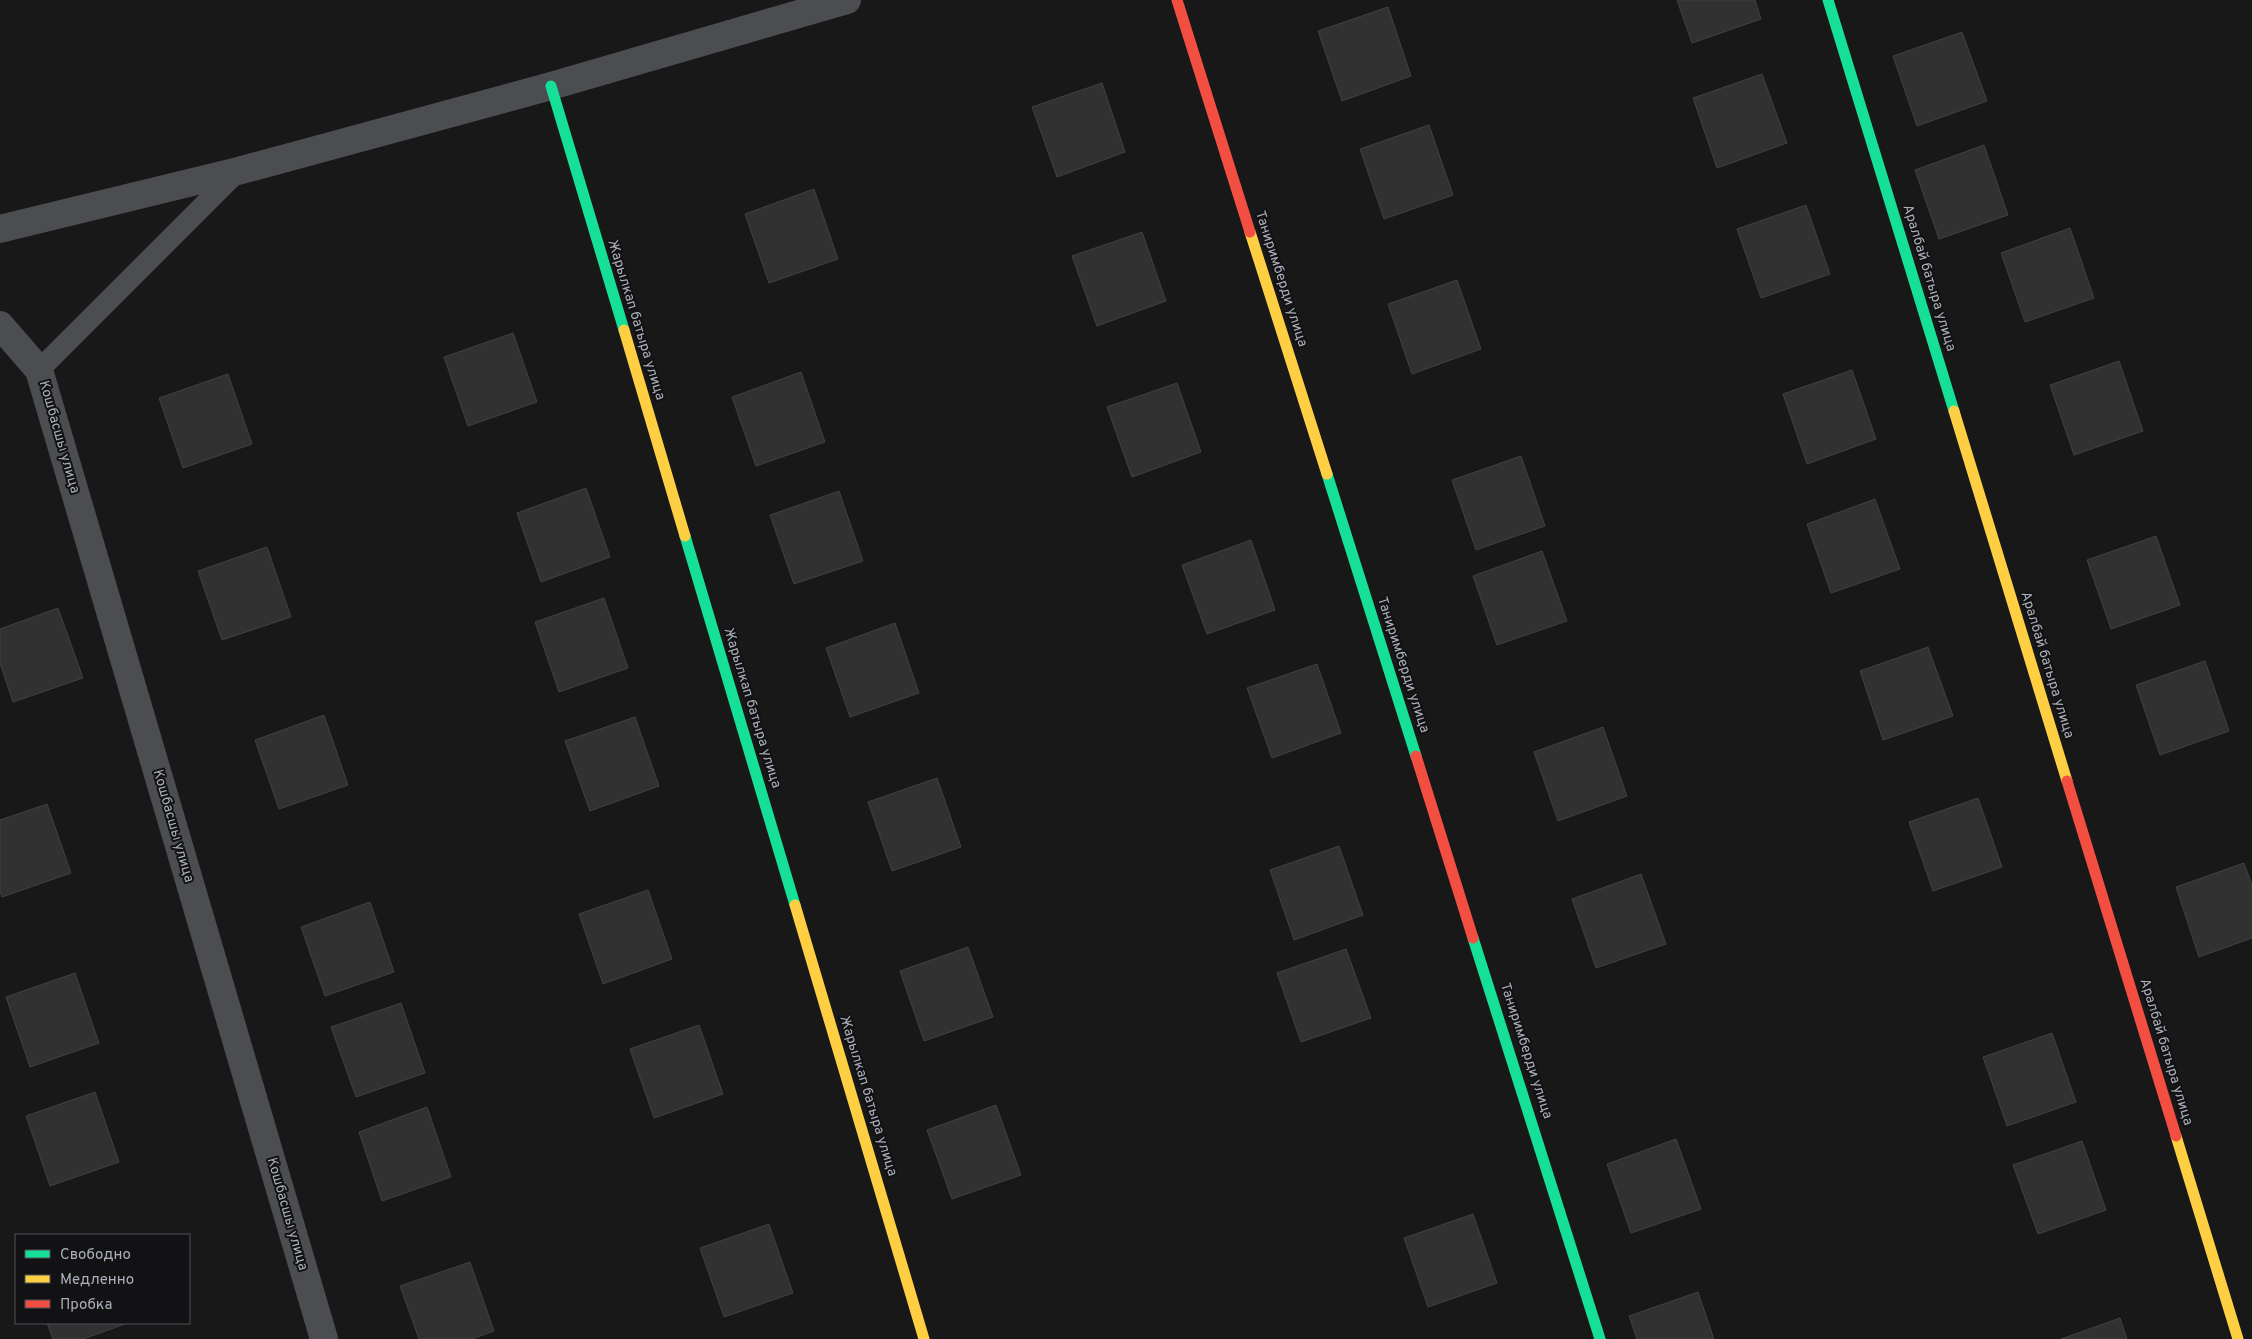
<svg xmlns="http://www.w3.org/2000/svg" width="2252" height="1339" font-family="Overpass,sans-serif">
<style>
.building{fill:#313132;stroke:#404144}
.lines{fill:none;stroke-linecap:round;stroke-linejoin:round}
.lane{stroke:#4c4d51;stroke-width:21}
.street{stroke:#4c4d51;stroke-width:28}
.fast{stroke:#16e098;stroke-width:11}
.slow{stroke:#ffcf43;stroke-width:11}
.jam{stroke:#f24e42;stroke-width:11}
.labels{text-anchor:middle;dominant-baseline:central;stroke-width:4;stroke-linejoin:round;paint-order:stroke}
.street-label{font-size:14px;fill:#aaafb9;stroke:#121214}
</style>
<rect width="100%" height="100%" fill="#181818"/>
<g class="building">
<path d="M 1677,0 L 1755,0 L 1761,19 L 1692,43 Z"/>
<path d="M 1388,7 L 1411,76 L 1342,101 L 1318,31 Z"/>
<path d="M 1962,32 L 1987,101 L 1917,126 L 1893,56 Z"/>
<path d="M 1762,74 L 1787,143 L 1717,168 L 1693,98 Z"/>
<path d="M 1102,83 L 1125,152 L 1057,177 L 1032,107 Z"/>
<path d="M 1429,125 L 1453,195 L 1384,219 L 1360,149 Z"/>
<path d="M 1984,145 L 2008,215 L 1939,239 L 1915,170 Z"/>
<path d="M 814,189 L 838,259 L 769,283 L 745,214 Z"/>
<path d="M 1806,205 L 1830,274 L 1761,298 L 1737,229 Z"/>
<path d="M 2070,228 L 2094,298 L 2025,322 L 2001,253 Z"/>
<path d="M 1142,232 L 1166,301 L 1097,326 L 1072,256 Z"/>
<path d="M 1457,280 L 1481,349 L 1412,374 L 1388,304 Z"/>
<path d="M 513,333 L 537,402 L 468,426 L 444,357 Z"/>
<path d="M 2119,361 L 2143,431 L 2074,455 L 2050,385 Z"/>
<path d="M 1852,370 L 1876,439 L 1807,464 L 1783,394 Z"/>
<path d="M 801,372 L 825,442 L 756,466 L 732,397 Z"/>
<path d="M 228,374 L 252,444 L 183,468 L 159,398 Z"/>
<path d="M 1177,383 L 1201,452 L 1132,477 L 1107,407 Z"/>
<path d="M 1521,456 L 1545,526 L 1476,550 L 1452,480 Z"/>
<path d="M 586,488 L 610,557 L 541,582 L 517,513 Z"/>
<path d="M 839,491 L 863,561 L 794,584 L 770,515 Z"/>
<path d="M 1875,499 L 1900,569 L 1831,593 L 1807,524 Z"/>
<path d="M 2156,536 L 2180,605 L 2111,629 L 2087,560 Z"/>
<path d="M 1251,540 L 1275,610 L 1207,634 L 1182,565 Z"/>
<path d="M 267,547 L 291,617 L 222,640 L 198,571 Z"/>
<path d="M 1542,551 L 1567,621 L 1497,645 L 1473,576 Z"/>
<path d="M 604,598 L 628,668 L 559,692 L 535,622 Z"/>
<path d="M 58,608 L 83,678 L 13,702 L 0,663 L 0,629 Z"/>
<path d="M 895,623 L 919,693 L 850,717 L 826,648 Z"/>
<path d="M 1928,647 L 1953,716 L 1883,740 L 1860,671 Z"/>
<path d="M 2205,661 L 2229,731 L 2160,755 L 2136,685 Z"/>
<path d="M 1317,664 L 1341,733 L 1272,758 L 1247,688 Z"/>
<path d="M 324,715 L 348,785 L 279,809 L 255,740 Z"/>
<path d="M 635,717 L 659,786 L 590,811 L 565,741 Z"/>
<path d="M 1603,727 L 1627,796 L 1558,821 L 1534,752 Z"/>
<path d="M 937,778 L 961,847 L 892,871 L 868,802 Z"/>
<path d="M 1978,798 L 2002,867 L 1933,891 L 1909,822 Z"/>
<path d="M 47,804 L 71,873 L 2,897 L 0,892 L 0,820 Z"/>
<path d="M 1339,846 L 1363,915 L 1294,940 L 1270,870 Z"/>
<path d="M 2244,863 L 2252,885 L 2252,938 L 2199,957 L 2176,887 Z"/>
<path d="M 1641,874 L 1666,944 L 1596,968 L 1572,899 Z"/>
<path d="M 648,890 L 672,959 L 603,984 L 579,914 Z"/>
<path d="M 370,902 L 394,972 L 325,996 L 301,927 Z"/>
<path d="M 968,947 L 993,1017 L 924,1041 L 900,971 Z"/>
<path d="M 1346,949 L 1371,1018 L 1301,1042 L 1277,973 Z"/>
<path d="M 75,973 L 99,1043 L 30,1067 L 6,997 Z"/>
<path d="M 401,1003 L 425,1073 L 356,1097 L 331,1027 Z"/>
<path d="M 699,1025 L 723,1094 L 654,1118 L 630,1049 Z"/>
<path d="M 2052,1033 L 2076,1102 L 2007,1126 L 1983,1057 Z"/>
<path d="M 95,1092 L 119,1162 L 50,1186 L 26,1116 Z"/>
<path d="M 996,1105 L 1021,1175 L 952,1199 L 927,1130 Z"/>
<path d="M 427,1107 L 451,1177 L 382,1201 L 359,1132 Z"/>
<path d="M 1676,1139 L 1701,1209 L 1631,1233 L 1607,1164 Z"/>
<path d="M 2082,1141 L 2106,1210 L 2038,1234 L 2013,1165 Z"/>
<path d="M 1473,1214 L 1497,1283 L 1428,1307 L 1404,1238 Z"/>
<path d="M 769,1224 L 793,1293 L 724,1317 L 700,1248 Z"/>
<path d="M 470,1262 L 494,1331 L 472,1339 L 419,1339 L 400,1286 Z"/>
<path d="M 1698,1292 L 1714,1339 L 1637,1339 L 1629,1316 Z"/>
<path d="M 2120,1318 L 2127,1339 L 2061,1339 Z"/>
<path d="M 47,1323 L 125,1323 L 125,1324 L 83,1339 L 53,1339 Z"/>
</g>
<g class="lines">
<path class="lane" d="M 39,370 L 238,171"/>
<g class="street">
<path d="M 0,229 L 238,171 L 551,86 L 847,0"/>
<path d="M 0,325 L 39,370 L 324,1339"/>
</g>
<g class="fast">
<path d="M 1828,0 L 1954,411"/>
<path d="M 551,86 L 624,330"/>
<path d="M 1327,474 L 1416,756"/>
<path d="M 685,536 L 795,905"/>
<path d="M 1473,938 L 1600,1339"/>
</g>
<g class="slow">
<path d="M 1250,232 L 1327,474"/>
<path d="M 624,330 L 685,536"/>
<path d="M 1954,411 L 2067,781"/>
<path d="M 795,905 L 924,1339"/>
<path d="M 2176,1136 L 2238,1339"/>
</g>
<g class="jam">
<path d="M 1177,0 L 1250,232"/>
<path d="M 1416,756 L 1473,938"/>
<path d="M 2067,781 L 2176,1136"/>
</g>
</g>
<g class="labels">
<g class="street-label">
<text transform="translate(1929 278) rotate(73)">Аралбай батыра улица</text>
<text transform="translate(1281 279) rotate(72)">Таниримберди улица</text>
<text transform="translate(636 320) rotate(73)">Жарылкап батыра улица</text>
<text transform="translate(59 437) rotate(74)">Кошбасшы улица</text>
<text transform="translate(1403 665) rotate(72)">Таниримберди улица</text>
<text transform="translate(2047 665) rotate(73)">Аралбай батыра улица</text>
<text transform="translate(752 708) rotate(73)">Жарылкап батыра улица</text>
<text transform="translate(173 826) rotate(74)">Кошбасшы улица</text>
<text transform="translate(1526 1051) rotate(72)">Таниримберди улица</text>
<text transform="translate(2166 1052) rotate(73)">Аралбай батыра улица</text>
<text transform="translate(868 1096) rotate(73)">Жарылкап батыра улица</text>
<text transform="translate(287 1214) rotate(74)">Кошбасшы улица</text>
</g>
</g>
<rect x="15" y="1234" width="175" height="90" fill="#121214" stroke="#4f5156"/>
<rect x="25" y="1250" width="25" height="8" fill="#16e098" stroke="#4f5156"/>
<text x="60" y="1259" font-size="15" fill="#aaafb9">Свободно</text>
<rect x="25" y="1275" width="25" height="8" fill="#ffcf43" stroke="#4f5156"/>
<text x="60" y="1284" font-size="15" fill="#aaafb9">Медленно</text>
<rect x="25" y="1300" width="25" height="8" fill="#f24e42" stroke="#4f5156"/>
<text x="60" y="1309" font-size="15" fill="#aaafb9">Пробка</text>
</svg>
